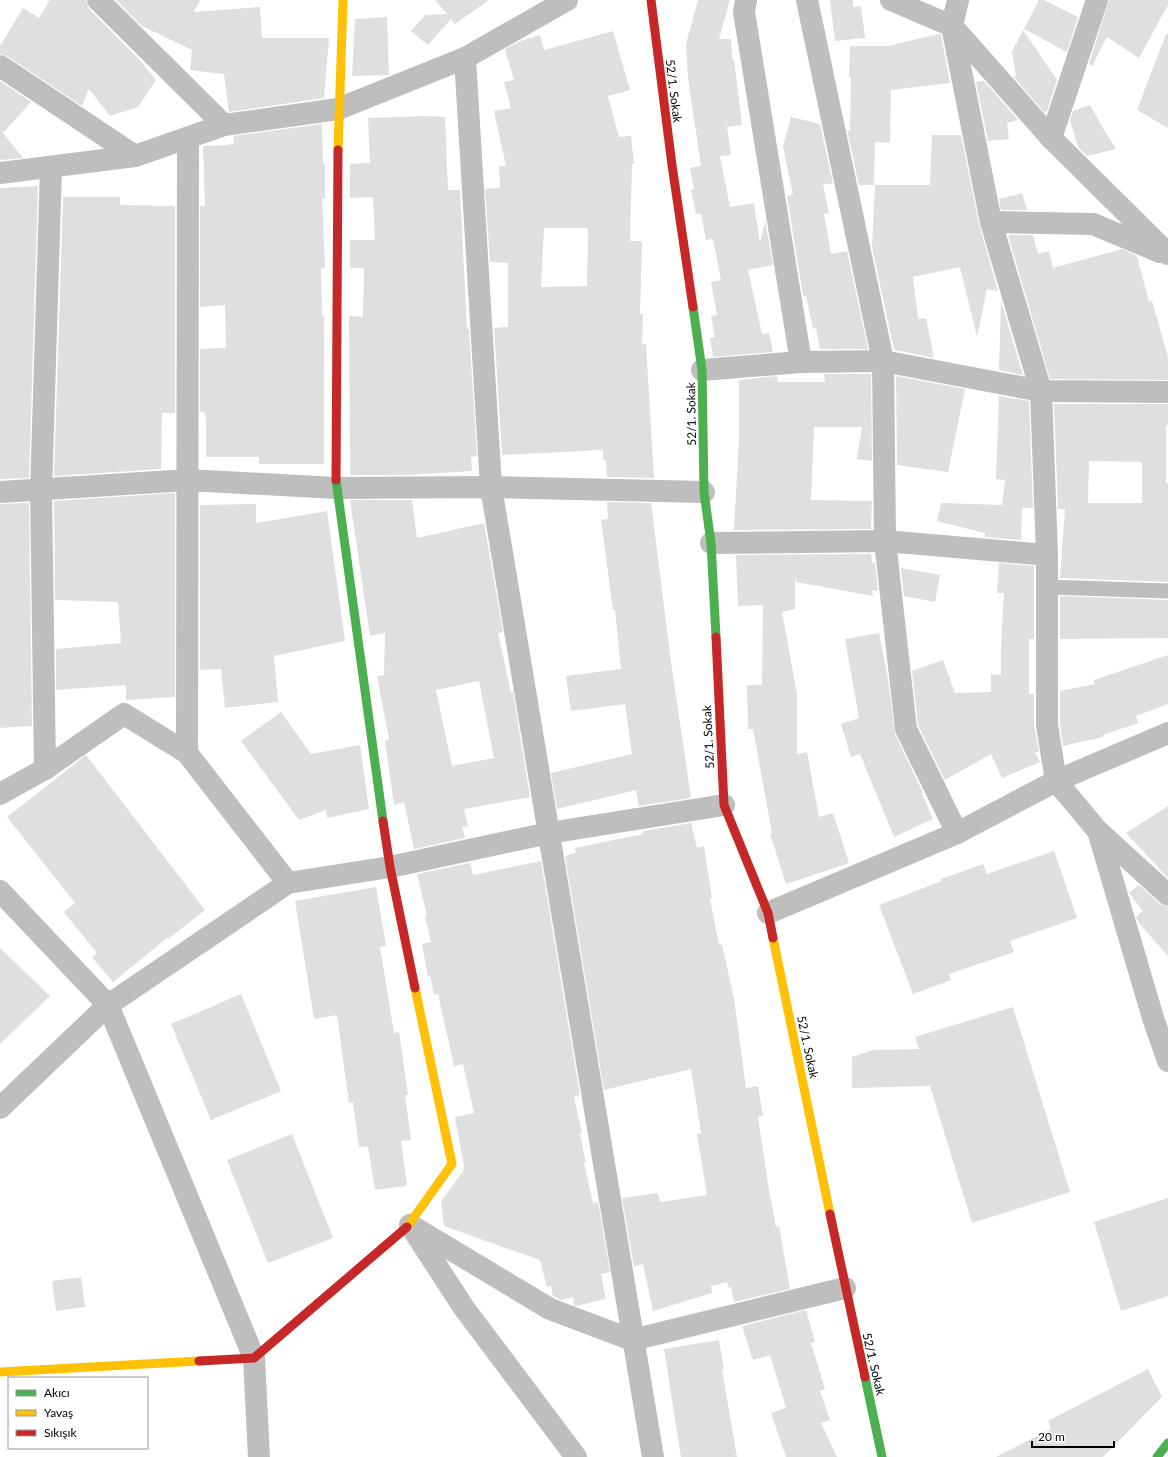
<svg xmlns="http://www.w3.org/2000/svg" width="1168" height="1457" font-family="Lato,sans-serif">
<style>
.building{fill:#dfdfdf;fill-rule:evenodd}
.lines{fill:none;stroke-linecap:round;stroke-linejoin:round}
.lane{stroke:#bebebe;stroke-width:15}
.street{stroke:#bebebe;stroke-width:22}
.fast{stroke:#4caf50;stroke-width:9}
.slow{stroke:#ffc107;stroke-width:9}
.jam{stroke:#c62828;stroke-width:9}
.labels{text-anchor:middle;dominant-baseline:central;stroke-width:3;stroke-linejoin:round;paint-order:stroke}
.street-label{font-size:12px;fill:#000;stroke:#fff}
</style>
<rect width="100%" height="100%" fill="#fff"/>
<g class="building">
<path d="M 50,0 L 86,0 L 89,9 L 139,59 L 156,80 L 138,107 L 110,116 L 89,89 L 82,106 L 7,56 L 0,54 L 0,46 L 23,8 L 39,18 Z"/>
<path d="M 116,0 L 200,0 L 194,12 L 260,7 L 262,38 L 329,38 L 324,98 L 229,112 L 224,74 L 190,70 L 192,50 L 142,26 Z"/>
<path d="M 435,0 L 489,0 L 455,24 L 451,19 L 428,45 L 411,31 L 425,15 L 447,14 Z"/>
<path d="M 698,0 L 730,0 L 719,39 L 731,39 L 732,59 L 734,59 L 742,125 L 727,127 L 731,155 L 720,156 L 730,207 L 754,203 L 760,243 L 765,220 L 773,265 L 748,270 L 762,334 L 769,333 L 773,352 L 713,357 L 710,338 L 715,337 L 711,316 L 717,315 L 711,282 L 721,280 L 713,239 L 706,240 L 701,214 L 696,214 L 691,190 L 694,189 L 690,168 L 701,166 L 688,78 L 686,44 Z"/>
<path d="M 830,0 L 853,0 L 853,7 L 861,6 L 865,38 L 835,41 Z"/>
<path d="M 1039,0 L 1044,0 L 1078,17 L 1067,52 L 1024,29 Z"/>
<path d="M 1109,0 L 1168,0 L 1168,5 L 1139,58 L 1107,37 L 1092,66 L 1089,64 Z"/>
<path d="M 387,17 L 389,75 L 352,76 L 355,19 Z"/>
<path d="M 1023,30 L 1057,80 L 1047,111 L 1044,112 L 1013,76 L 1016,76 L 1012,52 Z"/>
<path d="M 613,31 L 630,90 L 608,96 L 619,137 L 631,136 L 634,164 L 632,164 L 630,241 L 642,241 L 640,314 L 643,314 L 642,344 L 646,344 L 654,478 L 607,477 L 606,460 L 603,460 L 603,450 L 502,455 L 494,328 L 508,327 L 508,263 L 490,262 L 485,189 L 500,188 L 499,166 L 506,166 L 494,111 L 511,108 L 504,82 L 514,80 L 505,49 L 523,40 L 540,35 L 544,50 ZM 544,228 L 587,228 L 588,231 L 587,286 L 541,287 Z"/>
<path d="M 938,34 L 941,35 L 950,83 L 891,90 L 890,143 L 875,142 L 874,185 L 859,185 L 847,130 L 850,131 L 851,77 L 849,77 L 850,46 L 889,46 Z"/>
<path d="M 1166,34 L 1168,34 L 1168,128 L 1137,110 Z"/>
<path d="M 0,81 L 31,102 L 3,133 L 23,158 L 0,160 Z"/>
<path d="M 984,81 L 1018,120 L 1007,123 L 1009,139 L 988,141 L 976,82 Z"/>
<path d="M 1090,105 L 1104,130 L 1116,149 L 1087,156 L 1078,147 L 1070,120 L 1073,111 Z"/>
<path d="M 425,116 L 445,117 L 448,190 L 460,190 L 467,329 L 469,329 L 477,456 L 471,457 L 472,471 L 409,475 L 350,475 L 349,316 L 363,317 L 364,268 L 350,268 L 350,240 L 375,240 L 373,197 L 350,198 L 350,164 L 370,163 L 368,118 Z"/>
<path d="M 791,117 L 820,124 L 833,184 L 823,184 L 829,213 L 824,214 L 831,254 L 847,251 L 868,349 L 820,349 L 816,328 L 813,329 L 806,296 L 803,296 L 787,196 L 793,194 L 783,147 Z"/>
<path d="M 322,124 L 323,164 L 325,164 L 325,199 L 322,199 L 325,268 L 321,268 L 322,316 L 324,316 L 324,464 L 259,464 L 259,457 L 206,457 L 206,418 L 204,412 L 200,412 L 200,349 L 226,348 L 225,305 L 200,307 L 200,206 L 205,206 L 203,146 L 227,145 L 234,143 L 233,136 Z"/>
<path d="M 932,135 L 961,135 L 979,224 L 998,291 L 987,289 L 977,337 L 960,267 L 913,277 L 918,319 L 926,318 L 934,358 L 894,350 L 872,247 L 875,185 L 930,185 Z"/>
<path d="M 38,186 L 29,478 L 0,479 L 0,188 Z"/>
<path d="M 1022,193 L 1027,210 L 1001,210 L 999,199 Z"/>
<path d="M 63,197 L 120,197 L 120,205 L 175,206 L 175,413 L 162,413 L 161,469 L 54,476 Z"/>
<path d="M 1008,235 L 1033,235 L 1038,254 L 1049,251 L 1053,268 L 1122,249 L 1137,256 L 1149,302 L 1152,301 L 1168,357 L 1168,380 L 1050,379 Z"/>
<path d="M 1001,301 L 1023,375 L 999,370 Z"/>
<path d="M 824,374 L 871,374 L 872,461 L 857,459 L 862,427 L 814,427 L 811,500 L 872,501 L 871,529 L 734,530 L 739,440 L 739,380 L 777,376 L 778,382 L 825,382 Z"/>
<path d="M 896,376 L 965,389 L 948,472 L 897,465 Z"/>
<path d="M 999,396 L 1029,401 L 1033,508 L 1022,508 L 1021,540 L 985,537 L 985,533 L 937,521 L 941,503 L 1002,505 L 1005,480 L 996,479 Z"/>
<path d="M 1054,404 L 1168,404 L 1168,425 L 1166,425 L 1166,483 L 1168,483 L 1168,582 L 1060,578 L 1065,509 L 1058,509 ZM 1089,461 L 1142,462 L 1142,503 L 1088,503 Z"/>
<path d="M 175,493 L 175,697 L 126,700 L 126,685 L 56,690 L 56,649 L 121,643 L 118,602 L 55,600 L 54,501 Z"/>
<path d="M 350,500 L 412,500 L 417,538 L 484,523 L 503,632 L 498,633 L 511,693 L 513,692 L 530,797 L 464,809 L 468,826 L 462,827 L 465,838 L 414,849 L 404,802 L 394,805 L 385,740 L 389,739 L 377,676 L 384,675 L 385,633 L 370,636 ZM 479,681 L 494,758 L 452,766 L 436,690 Z"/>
<path d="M 607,502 L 651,503 L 670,655 L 691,798 L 639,806 L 636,790 L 557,809 L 551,773 L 632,754 L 625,704 L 571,711 L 566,676 L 621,669 L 615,610 L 613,610 L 601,520 L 608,519 Z"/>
<path d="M 29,503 L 32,726 L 0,728 L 0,504 Z"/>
<path d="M 256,504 L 256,523 L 327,511 L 345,641 L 274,656 L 278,702 L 225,708 L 221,669 L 200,670 L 200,505 Z"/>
<path d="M 871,554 L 872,562 L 875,563 L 878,591 L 872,590 L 873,596 L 796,582 L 795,577 L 795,609 L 782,612 L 797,694 L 797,754 L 807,752 L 819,817 L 833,813 L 849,863 L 786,884 L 770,834 L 772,833 L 753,729 L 748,729 L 747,685 L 762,685 L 763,605 L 738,606 L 736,555 Z"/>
<path d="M 999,563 L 1034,566 L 1034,639 L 1029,639 L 1029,694 L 1034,694 L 1034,725 L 1039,752 L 1035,752 L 1040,762 L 1002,778 L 991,754 L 945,780 L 918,725 L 912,671 L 943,660 L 955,693 L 991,692 L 991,674 L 1001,675 L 1001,644 L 1004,593 L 997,593 Z"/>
<path d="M 901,568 L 940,575 L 935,602 L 904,596 Z"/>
<path d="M 1060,596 L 1168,600 L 1168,638 L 1060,639 Z"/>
<path d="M 879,633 L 888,679 L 895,734 L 923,793 L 922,794 L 933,819 L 894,837 L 860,754 L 851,757 L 841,724 L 859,718 L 845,639 Z"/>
<path d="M 1168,655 L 1168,704 L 1136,716 L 1138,723 L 1103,735 L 1103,737 L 1063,746 L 1060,724 L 1060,691 L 1095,684 L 1094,680 Z"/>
<path d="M 281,712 L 311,754 L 360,745 L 369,809 L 327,818 L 326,810 L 299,820 L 241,741 Z"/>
<path d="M 86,755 L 205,910 L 168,939 L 167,938 L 113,982 L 92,957 L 97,953 L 64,912 L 75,903 L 7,817 Z"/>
<path d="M 1168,806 L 1168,878 L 1126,833 Z"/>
<path d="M 691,823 L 697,848 L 704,846 L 712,898 L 710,899 L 719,945 L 722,944 L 734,999 L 746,1088 L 758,1086 L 763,1116 L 758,1117 L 768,1184 L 776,1227 L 779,1226 L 790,1289 L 734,1302 L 731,1287 L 729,1288 L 727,1282 L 711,1286 L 712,1293 L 653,1311 L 643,1264 L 634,1267 L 622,1198 L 658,1193 L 660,1202 L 707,1195 L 697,1134 L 701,1133 L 691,1069 L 604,1090 L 565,856 L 576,853 L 575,848 L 643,834 L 643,831 Z"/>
<path d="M 1054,851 L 1077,918 L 1010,941 L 1014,952 L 949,974 L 951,980 L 913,994 L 879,905 L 942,881 L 941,879 L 983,864 L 987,874 Z"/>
<path d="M 541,861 L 580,1095 L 574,1097 L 582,1133 L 580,1134 L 586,1163 L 584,1163 L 593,1203 L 598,1202 L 610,1272 L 601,1274 L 606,1299 L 576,1306 L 574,1305 L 573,1297 L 561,1300 L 553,1296 L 551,1286 L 547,1287 L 540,1260 L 444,1226 L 441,1201 L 461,1174 L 463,1173 L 464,1166 L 455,1117 L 474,1113 L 463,1064 L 454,1066 L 438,994 L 434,995 L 430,976 L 428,977 L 422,944 L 431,942 L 425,917 L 427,916 L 417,874 L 470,863 L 473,875 Z"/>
<path d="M 1139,885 L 1160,904 L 1168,907 L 1168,956 L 1138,922 L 1136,917 L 1143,911 L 1129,893 Z"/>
<path d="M 376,887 L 386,946 L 380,947 L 394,1033 L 399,1032 L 408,1095 L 405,1095 L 411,1140 L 401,1141 L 407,1186 L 375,1190 L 368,1146 L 359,1147 L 353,1102 L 349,1103 L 337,1015 L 314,1019 L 295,901 Z"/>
<path d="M 0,948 L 50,996 L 0,1044 Z"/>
<path d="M 241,994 L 281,1091 L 211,1120 L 171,1024 Z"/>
<path d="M 1013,1007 L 1070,1192 L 972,1223 L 930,1086 L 852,1088 L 852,1057 L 873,1050 L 919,1049 L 915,1037 Z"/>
<path d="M 292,1134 L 333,1238 L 268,1263 L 227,1160 Z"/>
<path d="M 1168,1198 L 1168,1296 L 1121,1311 L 1094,1222 Z"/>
<path d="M 81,1277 L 85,1307 L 56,1311 L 52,1281 Z"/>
<path d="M 806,1310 L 815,1342 L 811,1343 L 825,1389 L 820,1391 L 830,1420 L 821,1423 L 837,1457 L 786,1457 L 771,1413 L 786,1408 L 770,1355 L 753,1360 L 742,1326 Z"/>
<path d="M 719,1340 L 724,1369 L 722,1370 L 737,1457 L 681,1457 L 664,1349 Z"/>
<path d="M 1148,1369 L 1162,1397 L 1103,1457 L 996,1457 L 1051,1429 L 1048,1421 Z"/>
</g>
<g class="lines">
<path class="lane" d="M 1047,587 L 1168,591"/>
<g class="street">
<path d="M 98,0 L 224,125"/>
<path d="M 746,0 L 744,12 L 801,362"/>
<path d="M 807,0 L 883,361 L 885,541 L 906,729 L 957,833"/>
<path d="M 891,0 L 952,26 L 991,222 L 1041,391 L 1047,555 L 1047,725 L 1056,781 L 1097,830 L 1168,895"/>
<path d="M 958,0 L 952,26 L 1051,138 L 1168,254"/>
<path d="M 465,58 L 491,487 L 653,1457"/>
<path d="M 0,66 L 135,156"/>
<path d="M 1051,138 L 1097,0"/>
<path d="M 0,173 L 135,156 L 224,125 L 338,109 L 465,58 L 567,0"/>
<path d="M 991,222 L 1093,224 L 1160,252"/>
<path d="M 702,370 L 801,362 L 883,361 L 1041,391 L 1168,392"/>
<path d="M 0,492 L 188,480 L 336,488 L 491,487 L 704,492"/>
<path d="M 711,543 L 885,541 L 1047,555"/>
<path d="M 187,753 L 188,139"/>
<path d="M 45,769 L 41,491 L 51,168"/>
<path d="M 0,794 L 45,769 L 124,714 L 187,753 L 288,883 L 390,867 L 549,833 L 724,805"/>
<path d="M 1098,831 L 1153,1018 L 1168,1061"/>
<path d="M 0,891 L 108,1005 L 254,1358 L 259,1457"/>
<path d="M 768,913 L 957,833 L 1056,781 L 1168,733"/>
<path d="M 0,1108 L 108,1005 L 288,883"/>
<path d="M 576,1457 L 464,1308 L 410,1225 L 550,1309 L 632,1340 L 845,1288"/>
</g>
<g class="fast">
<path d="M 693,307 L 702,370 L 704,492 L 711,543 L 716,637"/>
<path d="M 336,480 L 383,821"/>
<path d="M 865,1377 L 882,1457"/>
<path d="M 1157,1457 L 1168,1443"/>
</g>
<g class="slow">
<path d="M 338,150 L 343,0"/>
<path d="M 773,938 L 830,1214"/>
<path d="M 407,1227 L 452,1164 L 415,988"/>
<path d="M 0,1372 L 199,1361"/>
</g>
<g class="jam">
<path d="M 651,0 L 672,165 L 693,307"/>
<path d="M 336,480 L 338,150"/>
<path d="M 716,637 L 724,805 L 768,913 L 773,938"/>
<path d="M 383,821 L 390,867 L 415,988"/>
<path d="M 830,1214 L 865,1377"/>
<path d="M 199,1361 L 254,1358 L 407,1227"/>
</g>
</g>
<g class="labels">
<g class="street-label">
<text transform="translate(674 91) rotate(83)">52/1. Sokak</text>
<text transform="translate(691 414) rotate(-91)">52/1. Sokak</text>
<text transform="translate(708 737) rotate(-93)">52/1. Sokak</text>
<text transform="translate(808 1047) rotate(78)">52/1. Sokak</text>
<text transform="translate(874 1364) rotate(77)">52/1. Sokak</text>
</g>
</g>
<rect x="8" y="1377" width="140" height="72" fill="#ffffff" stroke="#999999"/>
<rect x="16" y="1390" width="20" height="6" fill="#4caf50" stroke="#999999"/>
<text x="44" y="1397" font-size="12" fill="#000000">Akıcı</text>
<rect x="16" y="1410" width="20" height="6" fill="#ffc107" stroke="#999999"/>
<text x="44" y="1417" font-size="12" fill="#000000">Yavaş</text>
<rect x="16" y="1430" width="20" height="6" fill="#c62828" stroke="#999999"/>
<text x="44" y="1437" font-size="12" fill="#000000">Sıkışık</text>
<path d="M1032 1441v6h82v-6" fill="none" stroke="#000000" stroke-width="2"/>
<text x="1038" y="1441" font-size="12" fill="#000000" stroke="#ffffff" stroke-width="3" paint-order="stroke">20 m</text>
</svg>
